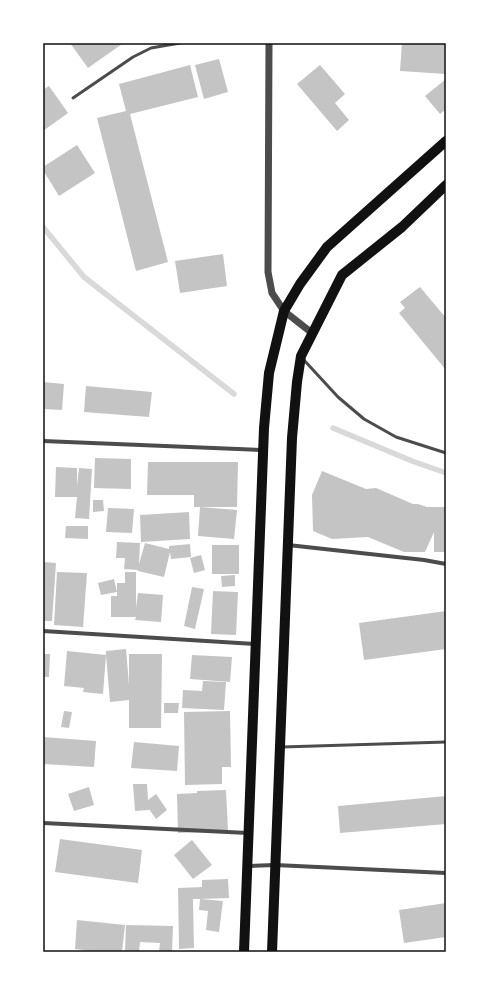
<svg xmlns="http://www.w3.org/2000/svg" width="489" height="995" font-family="'PT Sans',sans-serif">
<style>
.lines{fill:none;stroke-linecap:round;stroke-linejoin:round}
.stream{stroke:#d9d9d9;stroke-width:5.5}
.building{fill:#c4c4c4}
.service{stroke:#4c4c4c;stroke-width:3}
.minor{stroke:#4c4c4c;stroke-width:4}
.tertiary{stroke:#4c4c4c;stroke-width:7}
.primary{stroke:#111;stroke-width:10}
.neatline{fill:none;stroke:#111;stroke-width:1.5}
</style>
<rect width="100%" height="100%" fill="#fff"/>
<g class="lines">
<g class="stream">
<path d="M 43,227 L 84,277 L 234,394"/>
<path d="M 333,428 L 412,461 L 446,473"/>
</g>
</g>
<g class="building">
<path d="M 70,43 L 121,43 L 122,44 L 88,68 Z"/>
<path d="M 402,43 L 446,43 L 446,74 L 400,71 Z"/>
<path d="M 219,59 L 228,92 L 204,99 L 195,65 Z"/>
<path d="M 190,65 L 198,97 L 130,114 L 168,262 L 136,271 L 97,118 L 126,111 L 119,84 Z"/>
<path d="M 320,65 L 345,94 L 335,103 L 349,120 L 337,131 L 297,84 Z"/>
<path d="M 446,79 L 446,109 L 440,114 L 425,96 Z"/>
<path d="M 49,86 L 68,113 L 43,131 L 43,90 Z"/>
<path d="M 77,145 L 95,173 L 59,196 L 43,170 L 43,167 Z"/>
<path d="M 223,254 L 227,286 L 180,293 L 175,261 Z"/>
<path d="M 420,287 L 446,318 L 446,370 L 399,313 L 405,308 L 400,302 Z"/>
<path d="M 43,382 L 64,384 L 62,410 L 43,409 Z"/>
<path d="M 86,386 L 152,392 L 149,417 L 84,412 Z"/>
<path d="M 95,458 L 131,459 L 131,489 L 94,488 Z"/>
<path d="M 148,462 L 238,462 L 237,507 L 194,507 L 194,495 L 147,495 Z"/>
<path d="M 56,467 L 77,468 L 77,486 L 79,468 L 92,469 L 89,519 L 75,518 L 77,497 L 55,497 Z"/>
<path d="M 322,471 L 366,489 L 376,488 L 413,504 L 418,504 L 427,507 L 446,507 L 446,552 L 434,552 L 434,532 L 425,552 L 404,552 L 368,537 L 332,539 L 313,531 L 312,495 Z"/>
<path d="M 93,500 L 103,500 L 104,511 L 93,512 Z"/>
<path d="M 200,507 L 237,510 L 234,539 L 198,536 Z"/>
<path d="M 108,508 L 134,509 L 132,533 L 106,532 Z"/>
<path d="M 189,512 L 190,539 L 141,542 L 140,515 Z"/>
<path d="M 66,526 L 88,526 L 88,539 L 65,538 Z"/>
<path d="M 117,542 L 140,543 L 139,564 L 145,543 L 169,549 L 169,546 L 190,544 L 191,557 L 171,559 L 170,552 L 164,577 L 138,571 L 138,570 L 124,569 L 125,558 L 116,558 Z"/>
<rect x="212" y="545" width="27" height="29"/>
<path d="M 201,555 L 205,570 L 194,573 L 190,558 Z"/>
<path d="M 43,562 L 56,563 L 52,621 L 43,621 Z"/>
<path d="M 57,572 L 87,573 L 83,627 L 54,625 Z"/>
<path d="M 125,572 L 136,572 L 136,608 L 138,593 L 163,595 L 161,622 L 135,620 L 136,617 L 111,617 L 111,596 L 117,596 L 117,583 L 125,583 Z"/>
<path d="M 235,575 L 235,586 L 222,587 L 221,576 Z"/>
<path d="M 114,579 L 117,592 L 101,595 L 98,583 Z"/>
<path d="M 192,587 L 204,589 L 195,629 L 184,626 Z"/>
<path d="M 213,591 L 238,592 L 236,635 L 211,634 Z"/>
<path d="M 446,611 L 446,649 L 364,660 L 359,623 Z"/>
<path d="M 126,649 L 129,685 L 129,654 L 162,654 L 161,728 L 129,728 L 129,700 L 110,702 L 106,655 L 103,694 L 83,692 L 84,688 L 64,686 L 67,651 L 106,655 L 106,651 Z"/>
<path d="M 43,654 L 50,654 L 49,677 L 43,677 Z"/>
<path d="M 192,655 L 232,657 L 230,682 L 190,679 Z"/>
<path d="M 203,681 L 226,682 L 224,710 L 182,708 L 183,690 L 202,691 Z"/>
<path d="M 164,703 L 179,703 L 178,713 L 164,713 Z"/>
<path d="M 64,711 L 72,712 L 69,728 L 61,727 Z"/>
<path d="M 230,711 L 231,767 L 222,767 L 222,784 L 185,785 L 184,712 Z"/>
<path d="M 43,737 L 96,741 L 94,767 L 43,764 Z"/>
<path d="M 134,742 L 179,746 L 177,771 L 131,768 Z"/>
<path d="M 133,784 L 147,784 L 148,800 L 156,794 L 167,810 L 156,819 L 149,809 L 149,810 L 135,811 Z"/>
<path d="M 89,787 L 94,805 L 74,811 L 68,794 Z"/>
<path d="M 226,790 L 228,831 L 178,833 L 177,794 L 197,793 L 197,791 Z"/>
<path d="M 446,796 L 446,824 L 340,833 L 338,806 Z"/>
<path d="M 60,839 L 142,850 L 138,883 L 55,872 Z"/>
<path d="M 192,840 L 212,865 L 193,879 L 174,855 Z"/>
<path d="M 228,879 L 229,898 L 200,899 L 223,901 L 219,932 L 206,930 L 208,911 L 199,910 L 200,899 L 193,899 L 194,948 L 179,949 L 178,888 L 202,887 L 202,880 Z"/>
<path d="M 446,903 L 446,937 L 404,943 L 399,910 Z"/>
<path d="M 77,920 L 125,925 L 122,952 L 100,952 L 75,949 Z"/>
<path d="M 126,925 L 173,926 L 172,952 L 159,952 L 160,943 L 140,942 L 139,952 L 125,952 Z"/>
</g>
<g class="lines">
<g class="service">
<path d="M 73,98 L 133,57 L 151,48 L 180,43"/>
<path d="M 303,359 L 338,397 L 364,419 L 396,437 L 446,453"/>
<path d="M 282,747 L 446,742"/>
</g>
<g class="minor">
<path d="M 43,441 L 263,450"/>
<path d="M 288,545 L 424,560 L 446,564"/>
<path d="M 43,631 L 255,644"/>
<path d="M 43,823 L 248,833"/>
<path d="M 249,866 L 275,865 L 446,873"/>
</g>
<path class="tertiary" d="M 269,43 L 268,272 L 272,293 L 284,311 L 312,333"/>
<g class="primary">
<path d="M 244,952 L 264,428 L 269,373 L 284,311 L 300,284 L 327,247 L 446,141"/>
<path d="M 272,952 L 292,438 L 297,382 L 301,356 L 342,275 L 402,227 L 446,185"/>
</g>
</g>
<rect width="489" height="995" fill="none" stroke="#ffffff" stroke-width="88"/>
<rect x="44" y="44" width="401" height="907" class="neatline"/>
</svg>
